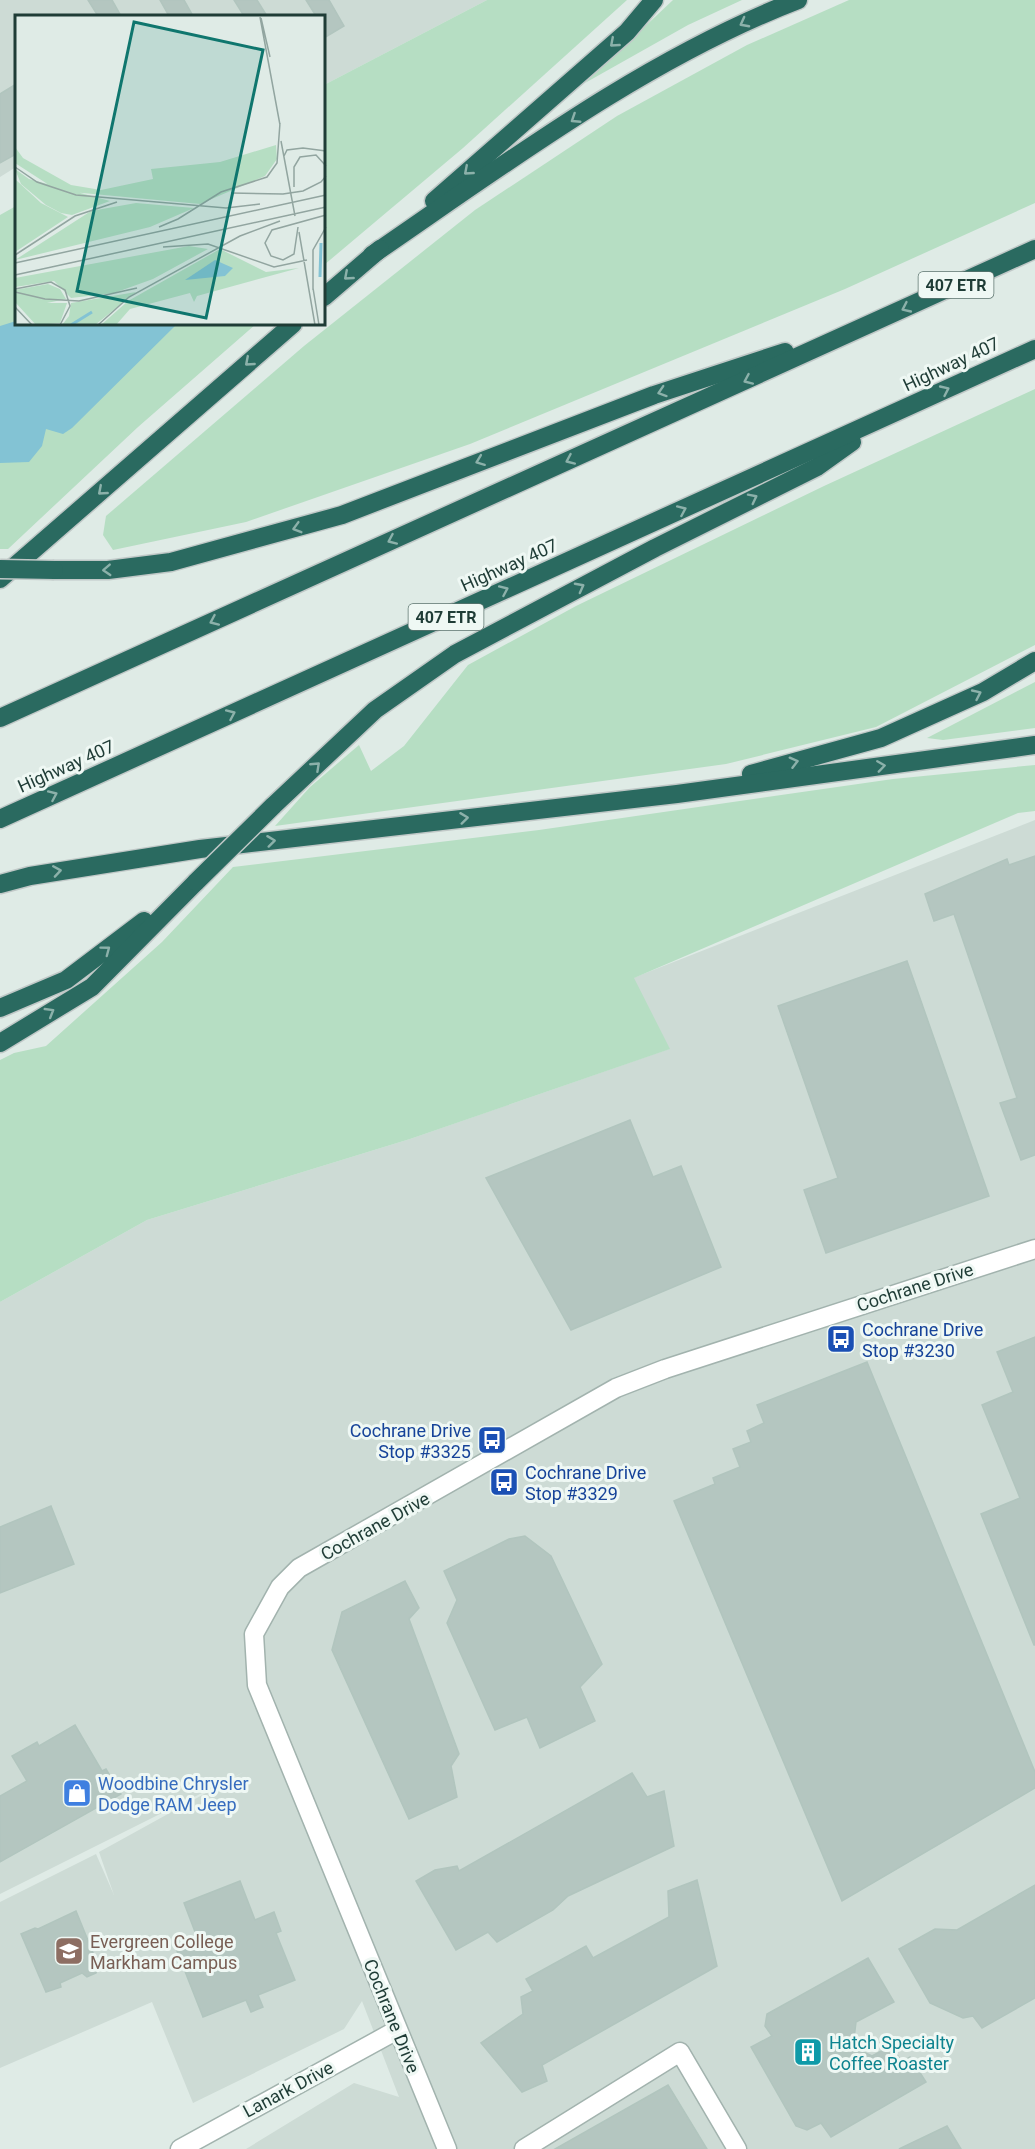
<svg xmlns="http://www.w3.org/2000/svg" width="1035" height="2149" font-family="Roboto,sans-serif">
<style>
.built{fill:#cddbd5}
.green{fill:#b6dec3}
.water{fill:#83c3d4}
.building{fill:#b4c6c0;stroke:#b1c5be;stroke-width:1.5}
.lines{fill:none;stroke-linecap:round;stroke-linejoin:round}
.minor-casing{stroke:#a2b3ae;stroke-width:21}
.highway-casing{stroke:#c0c8c7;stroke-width:21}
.minor{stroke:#fff;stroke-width:18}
.highway{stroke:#2a6a60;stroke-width:18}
.highway-bridge-casing{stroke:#c0c8c7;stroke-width:21;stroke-linecap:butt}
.highway-bridge{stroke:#2a6a60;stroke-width:18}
.oneway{stroke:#8cb1aa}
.labels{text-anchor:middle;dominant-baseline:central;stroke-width:6;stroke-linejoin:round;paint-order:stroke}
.shield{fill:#eff8f4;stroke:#5d746f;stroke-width:1.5}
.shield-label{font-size:16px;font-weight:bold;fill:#1f3c36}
.street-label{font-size:18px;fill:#1f3c36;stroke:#eff8f4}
.transit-label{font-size:18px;fill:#164399;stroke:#eff8f4;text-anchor:start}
.shop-label{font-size:18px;fill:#366cbe;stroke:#eff8f4;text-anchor:start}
.education-label{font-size:18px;fill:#785e54;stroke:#eff8f4;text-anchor:start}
.culture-label{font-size:18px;fill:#0d838f;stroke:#eff8f4;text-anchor:start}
.inset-river{fill:none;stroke:#83c3d4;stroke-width:3}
.inset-road{fill:none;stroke:#92a5a0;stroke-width:1.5}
.view{fill:#0f766e;fill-opacity:0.15;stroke:#0f766e;stroke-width:3}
.inset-edge{fill:none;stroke:#1f3c36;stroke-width:3}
</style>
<rect width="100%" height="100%" fill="#dfebe6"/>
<g class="built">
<path d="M 0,0 L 487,0 L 324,85 L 324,16 L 16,16 L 16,167 L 0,177 Z"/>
<path d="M 1035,820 L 1035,2149 L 246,2149 L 354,2083 L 399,2097 L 362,2001 L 344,2029 L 193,2103 L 152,2002 L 0,2068 L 0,1902 L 96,1854 L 114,1895 L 99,1852 L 244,1772 L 0,1894 L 0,1302 L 147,1220 L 410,1139 L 669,1049 L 633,978 Z"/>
</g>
<g class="green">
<path d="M 487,0 L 627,0 L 463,148 L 324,265 L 324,85 Z"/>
<path d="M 673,0 L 742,0 L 688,25 L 585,83 Z"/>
<path d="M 849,0 L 1035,0 L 1035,203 L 845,289 L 470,444 L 246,522 L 113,550 L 103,535 L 106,516 L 304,346 L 475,210 L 617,116 L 747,45 Z"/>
<path d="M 16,206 L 16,324 L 256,324 L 138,427 L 8,549 L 0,549 L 0,215 Z"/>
<path d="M 1035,389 L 1035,645 L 876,727 L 726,764 L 275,826 L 310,787 L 359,745 L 371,771 L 404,746 L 468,665 L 576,606 L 824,486 Z"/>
<path d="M 1035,682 L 1035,728 L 943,740 L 927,738 Z"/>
<path d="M 1035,765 L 1035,811 L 1018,813 L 634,978 L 670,1049 L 410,1139 L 147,1220 L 0,1302 L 0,1060 L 14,1053 L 46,1046 L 162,942 L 233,867 L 539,830 L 893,779 Z"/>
</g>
<path class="water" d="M 16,321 L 16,324 L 177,324 L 72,428 L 63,434 L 46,429 L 42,446 L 29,462 L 0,463 L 0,326 Z"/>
<g class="building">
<path d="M 88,0 L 112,0 L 121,16 L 98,16 Z"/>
<path d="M 160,0 L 184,0 L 193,16 L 169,16 Z"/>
<path d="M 234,0 L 257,0 L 267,16 L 244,16 Z"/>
<path d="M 306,0 L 329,0 L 344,26 L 324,38 L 324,16 L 316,16 Z"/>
<path d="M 16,84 L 16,154 L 0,163 L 0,94 Z"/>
<path d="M 1035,856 L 1035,1155 L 1021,1160 L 1000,1103 L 1017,1098 L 955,917 L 954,914 L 934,921 L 925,894 L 1007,859 L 1009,865 Z"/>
<path d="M 907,961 L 989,1196 L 826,1253 L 804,1190 L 838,1178 L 778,1006 Z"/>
<path d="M 630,1120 L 653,1177 L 681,1166 L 721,1267 L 571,1330 L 486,1178 Z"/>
<path d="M 1035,1337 L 1035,1645 L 1034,1645 L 981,1514 L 1020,1498 L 982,1405 L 1013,1392 L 997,1352 Z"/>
<path d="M 867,1362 L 1035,1772 L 1035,1788 L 842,1901 L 674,1501 L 715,1484 L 713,1478 L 740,1467 L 733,1449 L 751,1442 L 747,1431 L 764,1423 L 757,1405 Z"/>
<path d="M 51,1506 L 74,1564 L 0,1593 L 0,1527 Z"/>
<path d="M 525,1536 L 551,1556 L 602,1664 L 580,1687 L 595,1721 L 540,1748 L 527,1717 L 495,1730 L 447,1623 L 457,1600 L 444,1571 L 509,1539 Z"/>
<path d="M 405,1581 L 419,1608 L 409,1619 L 459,1754 L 451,1766 L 457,1797 L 409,1819 L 332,1650 L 342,1612 Z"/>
<path d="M 75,1725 L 102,1771 L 106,1769 L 121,1794 L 0,1862 L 0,1796 L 27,1781 L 12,1756 L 37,1742 L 39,1746 Z"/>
<path d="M 632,1773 L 647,1797 L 664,1791 L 674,1846 L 568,1896 L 553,1910 L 497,1942 L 488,1932 L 456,1950 L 416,1881 L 435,1870 L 457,1866 L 459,1871 Z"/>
<path d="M 697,1880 L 717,1966 L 542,2065 L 547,2081 L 522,2092 L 481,2043 L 523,2014 L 521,1997 L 533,1991 L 526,1979 L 586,1946 L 593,1958 L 669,1917 L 668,1891 Z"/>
<path d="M 240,1881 L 255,1920 L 274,1912 L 281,1931 L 276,1933 L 295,1980 L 258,1995 L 263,2007 L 251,2012 L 246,2000 L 203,2017 L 175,1946 L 197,1937 L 184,1903 Z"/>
<path d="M 1035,1885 L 1035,1998 L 982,2028 L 973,2016 L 963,2018 L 930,2003 L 899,1949 L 935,1929 L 957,1930 Z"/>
<path d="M 76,1911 L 98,1965 L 96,1973 L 87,1977 L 82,1973 L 60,1983 L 61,1987 L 46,1992 L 21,1934 L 35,1928 L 38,1929 Z"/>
<path d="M 868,1958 L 894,2002 L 856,2022 L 853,2047 L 872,2056 L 891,2046 L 902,2062 L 910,2057 L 926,2082 L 831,2137 L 821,2123 L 807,2130 L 796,2126 L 751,2047 L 772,2036 L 765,2026 L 767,2014 Z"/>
<path d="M 668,2085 L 707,2149 L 555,2149 Z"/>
<path d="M 947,2126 L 961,2149 L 899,2149 Z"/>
</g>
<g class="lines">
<g class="minor-casing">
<g id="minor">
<path d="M 180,2149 L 397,2030"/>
<path d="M 447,2149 L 257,1685 L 254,1634 L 280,1587 L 299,1568 L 616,1388 L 665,1369 L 1035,1249"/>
<path d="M 524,2149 L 680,2052 L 737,2149"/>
</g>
</g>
<g class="highway-casing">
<g id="highway">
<path d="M 434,201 L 627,32 L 654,0"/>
<path d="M 372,255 C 505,164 647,58 798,0"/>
<path d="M 324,297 L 380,249"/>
<path d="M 54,570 L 108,570 L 171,562 L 342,515 L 654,395 L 785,352"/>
<path d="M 0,579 L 293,324"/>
<path d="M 0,718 L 1035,249"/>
<path d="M 751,774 L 881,738 L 983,692 L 1035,661"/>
<path d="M 273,806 L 375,710 L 455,654 L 655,548 L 817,467 L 852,442"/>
<path d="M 0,819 L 1035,349"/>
<path d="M 0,884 L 30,876 L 200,849 L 677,794 L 1035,745"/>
<path d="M 0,1008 L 66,980 L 144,921"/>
<path d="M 0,1043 L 92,987 L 196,882"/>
</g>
</g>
<use href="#minor" class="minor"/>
<use href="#highway" class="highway"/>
<g class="highway-bridge-casing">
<g id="highway-bridge">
<path d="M 0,569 L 54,570"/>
<path d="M 196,882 L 273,806"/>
</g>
</g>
<use href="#highway-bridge" class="highway-bridge"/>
</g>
<defs><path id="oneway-chevron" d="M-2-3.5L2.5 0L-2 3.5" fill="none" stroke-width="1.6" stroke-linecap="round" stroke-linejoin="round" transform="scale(1.5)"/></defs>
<g class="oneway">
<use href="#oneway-chevron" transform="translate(744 23) rotate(152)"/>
<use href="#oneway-chevron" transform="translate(614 43) rotate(139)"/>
<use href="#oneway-chevron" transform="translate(575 119) rotate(147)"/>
<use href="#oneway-chevron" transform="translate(468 171) rotate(139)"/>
<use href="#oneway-chevron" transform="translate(348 276) rotate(139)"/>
<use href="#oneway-chevron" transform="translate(906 308) rotate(155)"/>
<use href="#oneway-chevron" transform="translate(249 362) rotate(139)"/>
<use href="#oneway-chevron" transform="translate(748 380) rotate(156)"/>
<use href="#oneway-chevron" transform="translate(945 390) rotate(-25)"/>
<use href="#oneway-chevron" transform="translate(662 392) rotate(162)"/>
<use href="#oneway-chevron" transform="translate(570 460) rotate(156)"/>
<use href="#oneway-chevron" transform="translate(480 461) rotate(159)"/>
<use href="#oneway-chevron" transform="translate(102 491) rotate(139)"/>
<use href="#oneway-chevron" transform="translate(753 498) rotate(-27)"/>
<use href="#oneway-chevron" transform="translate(682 510) rotate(-24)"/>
<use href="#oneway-chevron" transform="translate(297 528) rotate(164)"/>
<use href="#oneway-chevron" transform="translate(392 540) rotate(156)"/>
<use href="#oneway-chevron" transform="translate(107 570) rotate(177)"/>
<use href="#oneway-chevron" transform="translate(580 587) rotate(-28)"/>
<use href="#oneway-chevron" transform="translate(504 590) rotate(-24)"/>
<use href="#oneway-chevron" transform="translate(214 621) rotate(156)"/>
<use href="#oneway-chevron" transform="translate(977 694) rotate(-25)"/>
<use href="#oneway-chevron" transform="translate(231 714) rotate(-24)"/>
<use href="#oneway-chevron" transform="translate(794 762) rotate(-15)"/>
<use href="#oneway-chevron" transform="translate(316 766) rotate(-43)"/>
<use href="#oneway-chevron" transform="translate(881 766) rotate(-8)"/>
<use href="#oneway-chevron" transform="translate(53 795) rotate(-24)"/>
<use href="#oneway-chevron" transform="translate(464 818) rotate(-7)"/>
<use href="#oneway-chevron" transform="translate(271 841) rotate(-7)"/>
<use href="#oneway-chevron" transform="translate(57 871) rotate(-9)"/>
<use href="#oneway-chevron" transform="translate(106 950) rotate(-37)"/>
<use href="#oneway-chevron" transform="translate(50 1012) rotate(-31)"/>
</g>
<defs>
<g id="bus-square" transform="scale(1.5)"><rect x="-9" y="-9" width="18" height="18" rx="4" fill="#1a4fb4" stroke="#eff8f4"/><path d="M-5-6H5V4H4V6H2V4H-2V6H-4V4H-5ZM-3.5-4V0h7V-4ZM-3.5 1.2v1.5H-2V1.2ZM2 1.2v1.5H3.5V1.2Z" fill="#fff"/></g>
<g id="shop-square" transform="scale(1.5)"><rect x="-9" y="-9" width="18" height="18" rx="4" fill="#3f7fe0" stroke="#eff8f4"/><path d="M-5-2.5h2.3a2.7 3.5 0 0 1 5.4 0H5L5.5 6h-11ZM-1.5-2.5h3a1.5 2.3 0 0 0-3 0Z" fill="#fff"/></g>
<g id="university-square" transform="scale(1.5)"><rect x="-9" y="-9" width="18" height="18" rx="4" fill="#8d6e63" stroke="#eff8f4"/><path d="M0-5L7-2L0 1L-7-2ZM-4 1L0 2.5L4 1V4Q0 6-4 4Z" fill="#fff"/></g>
<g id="building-square" transform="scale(1.5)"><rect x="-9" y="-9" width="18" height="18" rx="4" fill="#0f9aa8" stroke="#eff8f4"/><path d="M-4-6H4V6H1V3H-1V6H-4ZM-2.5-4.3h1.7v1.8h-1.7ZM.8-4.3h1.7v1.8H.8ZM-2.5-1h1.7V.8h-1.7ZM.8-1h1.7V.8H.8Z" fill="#fff"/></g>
</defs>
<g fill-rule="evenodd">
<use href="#bus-square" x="841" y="1339"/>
<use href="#bus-square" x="492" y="1440"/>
<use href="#bus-square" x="504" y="1482"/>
<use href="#shop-square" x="77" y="1793"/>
<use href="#university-square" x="69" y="1951"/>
<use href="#building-square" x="808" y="2052"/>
</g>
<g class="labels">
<g class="shield">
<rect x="918.5" y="272" width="75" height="26" rx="4.5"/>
<rect x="408.5" y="604" width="75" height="26" rx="4.5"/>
</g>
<g class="shield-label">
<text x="956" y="285">407 ETR</text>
<text x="446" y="617">407 ETR</text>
</g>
<g class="street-label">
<text transform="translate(951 364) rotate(-25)">Highway 407</text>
<text transform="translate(509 565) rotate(-24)">Highway 407</text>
<text transform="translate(66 766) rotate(-24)">Highway 407</text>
<text transform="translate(915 1287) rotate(-18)">Cochrane Drive</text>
<text transform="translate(375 1526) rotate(-29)">Cochrane Drive</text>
<text transform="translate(392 2016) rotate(68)">Cochrane Drive</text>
<text transform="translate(288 2089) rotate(-28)">Lanark Drive</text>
</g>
<g class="transit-label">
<text x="862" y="1329">Cochrane Drive<tspan x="862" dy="21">Stop #3230</tspan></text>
<text x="471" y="1430" text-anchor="end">Cochrane Drive<tspan x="471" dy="21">Stop #3325</tspan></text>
<text x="525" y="1472">Cochrane Drive<tspan x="525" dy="21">Stop #3329</tspan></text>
</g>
<g class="shop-label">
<text x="98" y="1783">Woodbine Chrysler<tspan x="98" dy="21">Dodge RAM Jeep</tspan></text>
</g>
<g class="education-label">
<text x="90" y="1941">Evergreen College<tspan x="90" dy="21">Markham Campus</tspan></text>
</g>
<g class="culture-label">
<text x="829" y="2042">Hatch Specialty<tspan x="829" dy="21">Coffee Roaster</tspan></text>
</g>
</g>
<g transform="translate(15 15)">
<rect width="310" height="310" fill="#dfebe6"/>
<path d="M 261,130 L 262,144 L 250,161 L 185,189 L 57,177 L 34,170 L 0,148 L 0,132 L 8,143 L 56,170 L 86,175 L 138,164 L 136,154 L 205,147 ZM 0,154 L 14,164 L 95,186 L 57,200 L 46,198 L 31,190 L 6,169 ZM 0,164 L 26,188 L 53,202 L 0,237 ZM 121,188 L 179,193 L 135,212 L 0,245 L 76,196 ZM 174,231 L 193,234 L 138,264 L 99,278 L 56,283 L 39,266 L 0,272 L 0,263 ZM 205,234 L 251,257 L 284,253 L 182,281 L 179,287 L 175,278 L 115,294 L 101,310 L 86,310 L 113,286 ZM 33,269 L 45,274 L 51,284 L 32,288 L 52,288 L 45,308 L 21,310 L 0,287 L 0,275 ZM 121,277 L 80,310 L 47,310 L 54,301 L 56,288 Z" fill="#b6dec3"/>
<path d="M 200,245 L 218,253 L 210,261 L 170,265 Z" fill="#83c3d4"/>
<path class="inset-river" d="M 305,262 L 306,228M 56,310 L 77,297"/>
<path class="inset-road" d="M 245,2 L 265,110M 246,3 L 255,42M 266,126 L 280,201M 269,141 L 272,135 L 288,133 L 311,136M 0,152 L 22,167 L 61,180 L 211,193 L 245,189M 279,172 L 279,152 L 285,142 L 301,140 L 311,151M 216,178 L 268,179 L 288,176 L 306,167 L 311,161M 144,212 L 163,204 L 206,177 L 252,162 L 262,148 L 265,108M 283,212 L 279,239 L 268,245 L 256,241 L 250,228 L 257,215 L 311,200M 284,217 L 300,310M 148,232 L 193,229 L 259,252 L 292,245M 0,240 L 60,201 L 102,187M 0,248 L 311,180M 0,260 L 311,192M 298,273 L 304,310M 0,274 L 36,267 L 50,275 L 55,291 L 45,310M 298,275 L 298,235 L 311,212M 0,277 L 30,284 L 64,286 L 122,273M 0,292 L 17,310M 83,310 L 114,282 L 225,221 L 265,206"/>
<path class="view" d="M 119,7 L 248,35 L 191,303 L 62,276 Z"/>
<rect width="310" height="310" class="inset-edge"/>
</g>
</svg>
